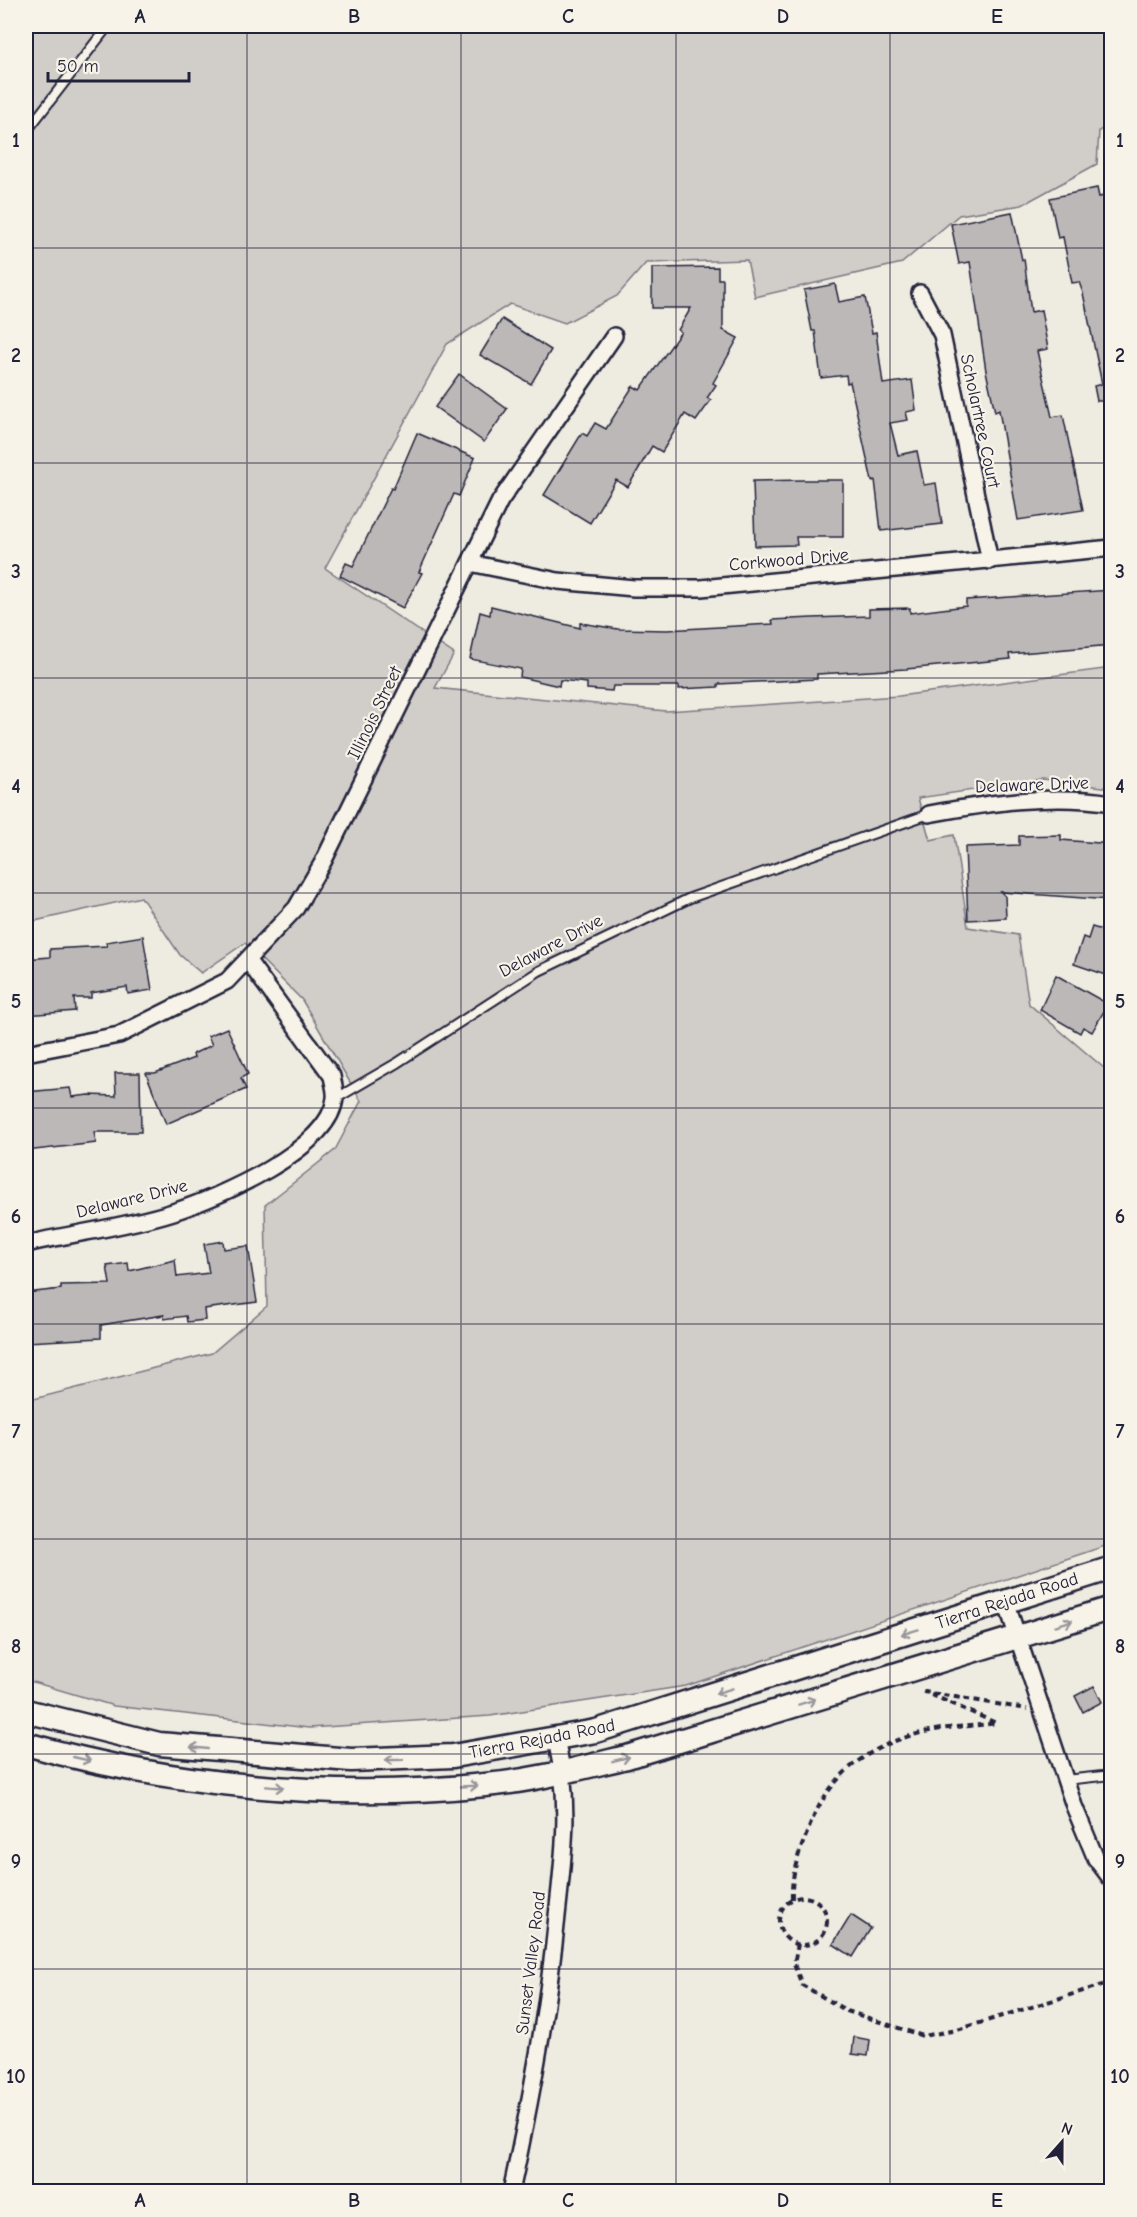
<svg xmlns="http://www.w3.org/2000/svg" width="1137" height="2217" font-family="'Comic Neue',sans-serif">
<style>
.green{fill:#d1cdc9;stroke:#7a7882;stroke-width:1.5}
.building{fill:#bbb8b7;stroke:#22223b;stroke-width:1.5}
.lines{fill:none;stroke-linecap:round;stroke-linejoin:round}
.service-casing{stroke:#22223b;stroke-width:12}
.minor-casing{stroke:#22223b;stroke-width:20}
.secondary-casing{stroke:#22223b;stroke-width:27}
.path{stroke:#22223b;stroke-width:4;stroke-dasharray:6 4.5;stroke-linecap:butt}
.service{stroke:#f7f3e8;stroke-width:8}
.minor{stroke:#f7f3e8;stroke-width:15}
.secondary{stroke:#f7f3e8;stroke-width:22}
.oneway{stroke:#97959a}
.grid{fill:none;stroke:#22223b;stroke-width:1.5;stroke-opacity:0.55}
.labels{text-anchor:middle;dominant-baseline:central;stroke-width:4.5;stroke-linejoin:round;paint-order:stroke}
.street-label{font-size:18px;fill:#22223b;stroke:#f7f3e8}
.neatline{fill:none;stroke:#22223b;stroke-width:2}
.grid-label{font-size:20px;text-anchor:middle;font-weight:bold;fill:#22223b}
</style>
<rect width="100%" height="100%" fill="#eeebe1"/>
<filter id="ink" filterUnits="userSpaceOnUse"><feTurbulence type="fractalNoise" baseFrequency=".0167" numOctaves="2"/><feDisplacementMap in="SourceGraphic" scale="12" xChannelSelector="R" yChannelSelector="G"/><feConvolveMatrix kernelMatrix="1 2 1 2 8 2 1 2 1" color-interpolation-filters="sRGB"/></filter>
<g filter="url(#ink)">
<path class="green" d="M 26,26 L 1111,26 L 1111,123 L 1099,131 L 1097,164 L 1022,205 L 959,215 L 902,263 L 755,297 L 747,260 L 646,263 L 617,296 L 565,323 L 510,304 L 447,344 L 325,568 L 454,654 L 435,688 L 666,711 L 899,696 L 1111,668 L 1111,788 L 1043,780 L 918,798 L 930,840 L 954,835 L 968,927 L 1018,935 L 1029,1004 L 1111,1074 L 1111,1544 L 686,1686 L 490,1716 L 309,1728 L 114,1706 L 26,1680 L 26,1401 L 212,1353 L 267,1306 L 265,1205 L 335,1150 L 361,1101 L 302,1000 L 245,943 L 201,973 L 180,955 L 141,897 L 26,923 Z"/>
<g class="building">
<path d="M 1097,188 L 1099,197 L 1109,195 L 1112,209 L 1112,401 L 1097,401 L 1094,386 L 1102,384 L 1083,293 L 1079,282 L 1072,283 L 1063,237 L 1058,238 L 1050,198 Z"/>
<path d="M 1012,212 L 1022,260 L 1024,259 L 1031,312 L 1041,310 L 1048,349 L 1037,351 L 1052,417 L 1063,415 L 1083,510 L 1018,520 L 999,410 L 995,412 L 986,371 L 970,262 L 959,264 L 951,224 Z"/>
<path d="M 718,267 L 718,279 L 723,279 L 723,330 L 738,338 L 713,383 L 716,385 L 707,398 L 711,400 L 696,421 L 685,414 L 662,452 L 652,446 L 628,487 L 616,480 L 590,523 L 544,495 L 582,433 L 587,436 L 595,423 L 606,429 L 633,386 L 640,390 L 681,332 L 678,330 L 691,308 L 652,308 L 652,268 Z"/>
<path d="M 835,284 L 839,302 L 865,297 L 872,333 L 876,332 L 883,384 L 912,380 L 916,410 L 906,412 L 908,420 L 890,423 L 898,455 L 917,451 L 924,485 L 936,483 L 942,524 L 881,531 L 875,480 L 872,481 L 850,382 L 847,383 L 846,375 L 821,378 L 815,331 L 812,331 L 804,290 Z"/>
<path d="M 502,319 L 551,350 L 531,384 L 480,355 Z"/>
<path d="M 459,374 L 507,409 L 484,442 L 435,407 Z"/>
<path d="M 417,433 L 475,458 L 459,496 L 454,494 L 419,572 L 422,573 L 403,608 L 340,576 L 346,563 L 353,566 L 391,488 L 393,489 Z"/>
<path d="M 803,480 L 843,480 L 843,537 L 796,537 L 797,545 L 755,546 L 753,481 Z"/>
<path d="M 1112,590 L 1112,645 L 1009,654 L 1010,659 L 906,669 L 817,674 L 817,679 L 718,684 L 718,687 L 679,689 L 679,686 L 613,686 L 612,691 L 587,689 L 587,683 L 560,680 L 559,686 L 520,677 L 521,669 L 470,659 L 480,612 L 490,615 L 491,606 L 580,628 L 580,623 L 618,629 L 667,630 L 773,624 L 772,620 L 812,618 L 869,616 L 869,609 L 910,608 L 910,613 L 966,606 L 966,600 Z"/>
<path d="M 1061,835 L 1061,840 L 1112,844 L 1109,900 L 1001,892 L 1005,896 L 1006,918 L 968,920 L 965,847 L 1019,845 L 1019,836 Z"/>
<path d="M 1092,927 L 1112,933 L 1112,977 L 1074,964 L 1083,937 L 1088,939 Z"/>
<path d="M 143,936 L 152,990 L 128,994 L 127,987 L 91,993 L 91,998 L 74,998 L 75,1011 L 26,1015 L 26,959 L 50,957 L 50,949 L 107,946 L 106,942 Z"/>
<path d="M 1056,975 L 1108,1004 L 1092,1032 L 1083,1027 L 1080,1033 L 1040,1010 Z"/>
<path d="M 227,1028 L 248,1074 L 241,1078 L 246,1089 L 166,1124 L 146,1073 L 155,1073 L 194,1058 L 193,1054 L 212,1045 L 208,1036 Z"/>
<path d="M 115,1073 L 140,1073 L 141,1132 L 94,1132 L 96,1143 L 26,1151 L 26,1092 L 70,1088 L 72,1097 L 89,1095 L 116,1096 Z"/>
<path d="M 223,1241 L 224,1249 L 248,1246 L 257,1302 L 204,1309 L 205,1320 L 187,1322 L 186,1316 L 164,1319 L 164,1315 L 101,1325 L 101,1338 L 26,1342 L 26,1293 L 61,1289 L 61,1285 L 110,1284 L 107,1266 L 128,1263 L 129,1271 L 175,1260 L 177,1277 L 209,1273 L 204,1244 Z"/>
<path d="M 1094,1686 L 1102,1702 L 1083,1712 L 1075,1696 Z"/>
<path d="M 851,1915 L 871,1928 L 853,1957 L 833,1944 Z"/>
<path d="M 854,2037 L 870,2040 L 868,2056 L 852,2054 Z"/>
</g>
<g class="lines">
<g class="service-casing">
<g id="service">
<path d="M 26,132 L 108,26"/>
<path d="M 335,1099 L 397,1063 L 539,971 L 690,898 L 929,814"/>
<path d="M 1065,1780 L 1112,1775"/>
</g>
</g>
<g class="minor-casing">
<g id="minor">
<path d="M 920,293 L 942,335 L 990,561"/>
<path d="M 470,563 L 558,581 L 634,588 L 701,588 L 1112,548"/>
<path d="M 929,814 C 988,803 1052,793 1112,803"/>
<path d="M 26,1053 L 119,1035 L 227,981 L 296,908 L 323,862 L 500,501 L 614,336"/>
<path d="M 26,1244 C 74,1233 126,1227 173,1212 C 217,1198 330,1150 335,1098 C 336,1091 333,1083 332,1076 L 248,961"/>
<path d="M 1006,1602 L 1074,1806 L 1096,1859 L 1112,1880"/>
<path d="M 511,2192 C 531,2100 548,2009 557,1916 C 564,1851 571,1803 556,1739"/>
</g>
</g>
<g class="secondary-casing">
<g id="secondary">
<path d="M 26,1711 L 159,1744 L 351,1760 L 453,1756 L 596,1731 L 1112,1568"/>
<path d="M 26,1744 C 173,1786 332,1801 485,1785 C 533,1781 580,1768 627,1757 L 1112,1608"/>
</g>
</g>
<g class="path">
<circle cx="803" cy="1921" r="24"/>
<path d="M 792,1899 C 791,1873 799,1852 809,1828 C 834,1762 887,1735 955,1727 C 969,1726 982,1725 996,1723 L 925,1692 L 1027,1709"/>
<path d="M 798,1944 L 794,1964 L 802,1985 L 847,2011 L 923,2036 L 957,2030 L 1112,1982"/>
</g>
<use href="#service" class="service"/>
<use href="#minor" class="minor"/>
<use href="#secondary" class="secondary"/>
</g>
<defs><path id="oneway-shaft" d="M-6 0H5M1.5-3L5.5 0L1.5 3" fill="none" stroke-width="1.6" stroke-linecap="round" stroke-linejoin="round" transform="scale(1.5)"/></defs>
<g class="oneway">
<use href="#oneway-shaft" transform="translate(1064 1623) rotate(-17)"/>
<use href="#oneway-shaft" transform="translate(910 1632) rotate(163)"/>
<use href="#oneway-shaft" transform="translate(724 1691) rotate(163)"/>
<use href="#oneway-shaft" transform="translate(807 1702) rotate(-17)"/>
<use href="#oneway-shaft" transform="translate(199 1748) rotate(-174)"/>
<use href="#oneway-shaft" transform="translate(82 1759) rotate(13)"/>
<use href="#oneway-shaft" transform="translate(621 1759) rotate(-14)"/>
<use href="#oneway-shaft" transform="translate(394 1760) rotate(178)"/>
<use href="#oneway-shaft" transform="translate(469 1786) rotate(-3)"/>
<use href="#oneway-shaft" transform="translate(275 1787) rotate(4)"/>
</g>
</g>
<path class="grid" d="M 247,26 L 247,2192M 461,26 L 461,2192M 676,26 L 676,2192M 890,26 L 890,2192M 26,248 L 1112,248M 26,463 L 1112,463M 26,678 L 1112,678M 26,893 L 1112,893M 26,1108 L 1112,1108M 26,1324 L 1112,1324M 26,1539 L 1112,1539M 26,1754 L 1112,1754M 26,1969 L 1112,1969"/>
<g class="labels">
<g class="street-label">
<text transform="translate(980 421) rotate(78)">Scholartree Court</text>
<text transform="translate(789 560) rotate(-5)">Corkwood Drive</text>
<text transform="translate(375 713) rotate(-64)">Illinois Street</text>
<text transform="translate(1032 785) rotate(-2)">Delaware Drive</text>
<text transform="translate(551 946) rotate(-28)">Delaware Drive</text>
<text transform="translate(132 1199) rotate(-14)">Delaware Drive</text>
<text transform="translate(1007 1601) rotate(-18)">Tierra Rejada Road</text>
<text transform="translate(542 1739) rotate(-11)">Tierra Rejada Road</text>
<text transform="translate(531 1963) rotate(-83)">Sunset Valley Road</text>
</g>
</g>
<rect width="1137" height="2217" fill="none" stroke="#f7f3e8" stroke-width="66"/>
<g transform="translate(1062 2142) rotate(21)" stroke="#f7f3e8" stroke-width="4.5" paint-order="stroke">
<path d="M0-4.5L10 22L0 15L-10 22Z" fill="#22223b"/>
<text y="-9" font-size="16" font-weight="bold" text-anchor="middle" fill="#22223b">N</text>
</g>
<path d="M48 72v9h141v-9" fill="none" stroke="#22223b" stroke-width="3"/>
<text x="57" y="72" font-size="18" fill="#22223b" stroke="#f7f3e8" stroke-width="4.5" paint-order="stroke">50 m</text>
<rect x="33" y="33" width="1071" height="2151" class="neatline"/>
<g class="grid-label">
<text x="140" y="23">A</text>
<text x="354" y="23">B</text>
<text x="568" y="23">C</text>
<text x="783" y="23">D</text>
<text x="997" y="23">E</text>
<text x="16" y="147">1</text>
<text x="1120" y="147">1</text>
<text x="16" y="362">2</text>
<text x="1120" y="362">2</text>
<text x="16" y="578">3</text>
<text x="1120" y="578">3</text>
<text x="16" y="793">4</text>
<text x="1120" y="793">4</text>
<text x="16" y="1008">5</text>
<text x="1120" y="1008">5</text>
<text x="16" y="1223">6</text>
<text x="1120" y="1223">6</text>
<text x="16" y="1438">7</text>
<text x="1120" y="1438">7</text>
<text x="16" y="1653">8</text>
<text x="1120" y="1653">8</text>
<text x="16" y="1868">9</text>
<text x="1120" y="1868">9</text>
<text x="16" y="2083">10</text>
<text x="1120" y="2083">10</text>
<text x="140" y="2207">A</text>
<text x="354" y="2207">B</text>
<text x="568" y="2207">C</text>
<text x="783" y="2207">D</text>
<text x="997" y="2207">E</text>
</g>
</svg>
